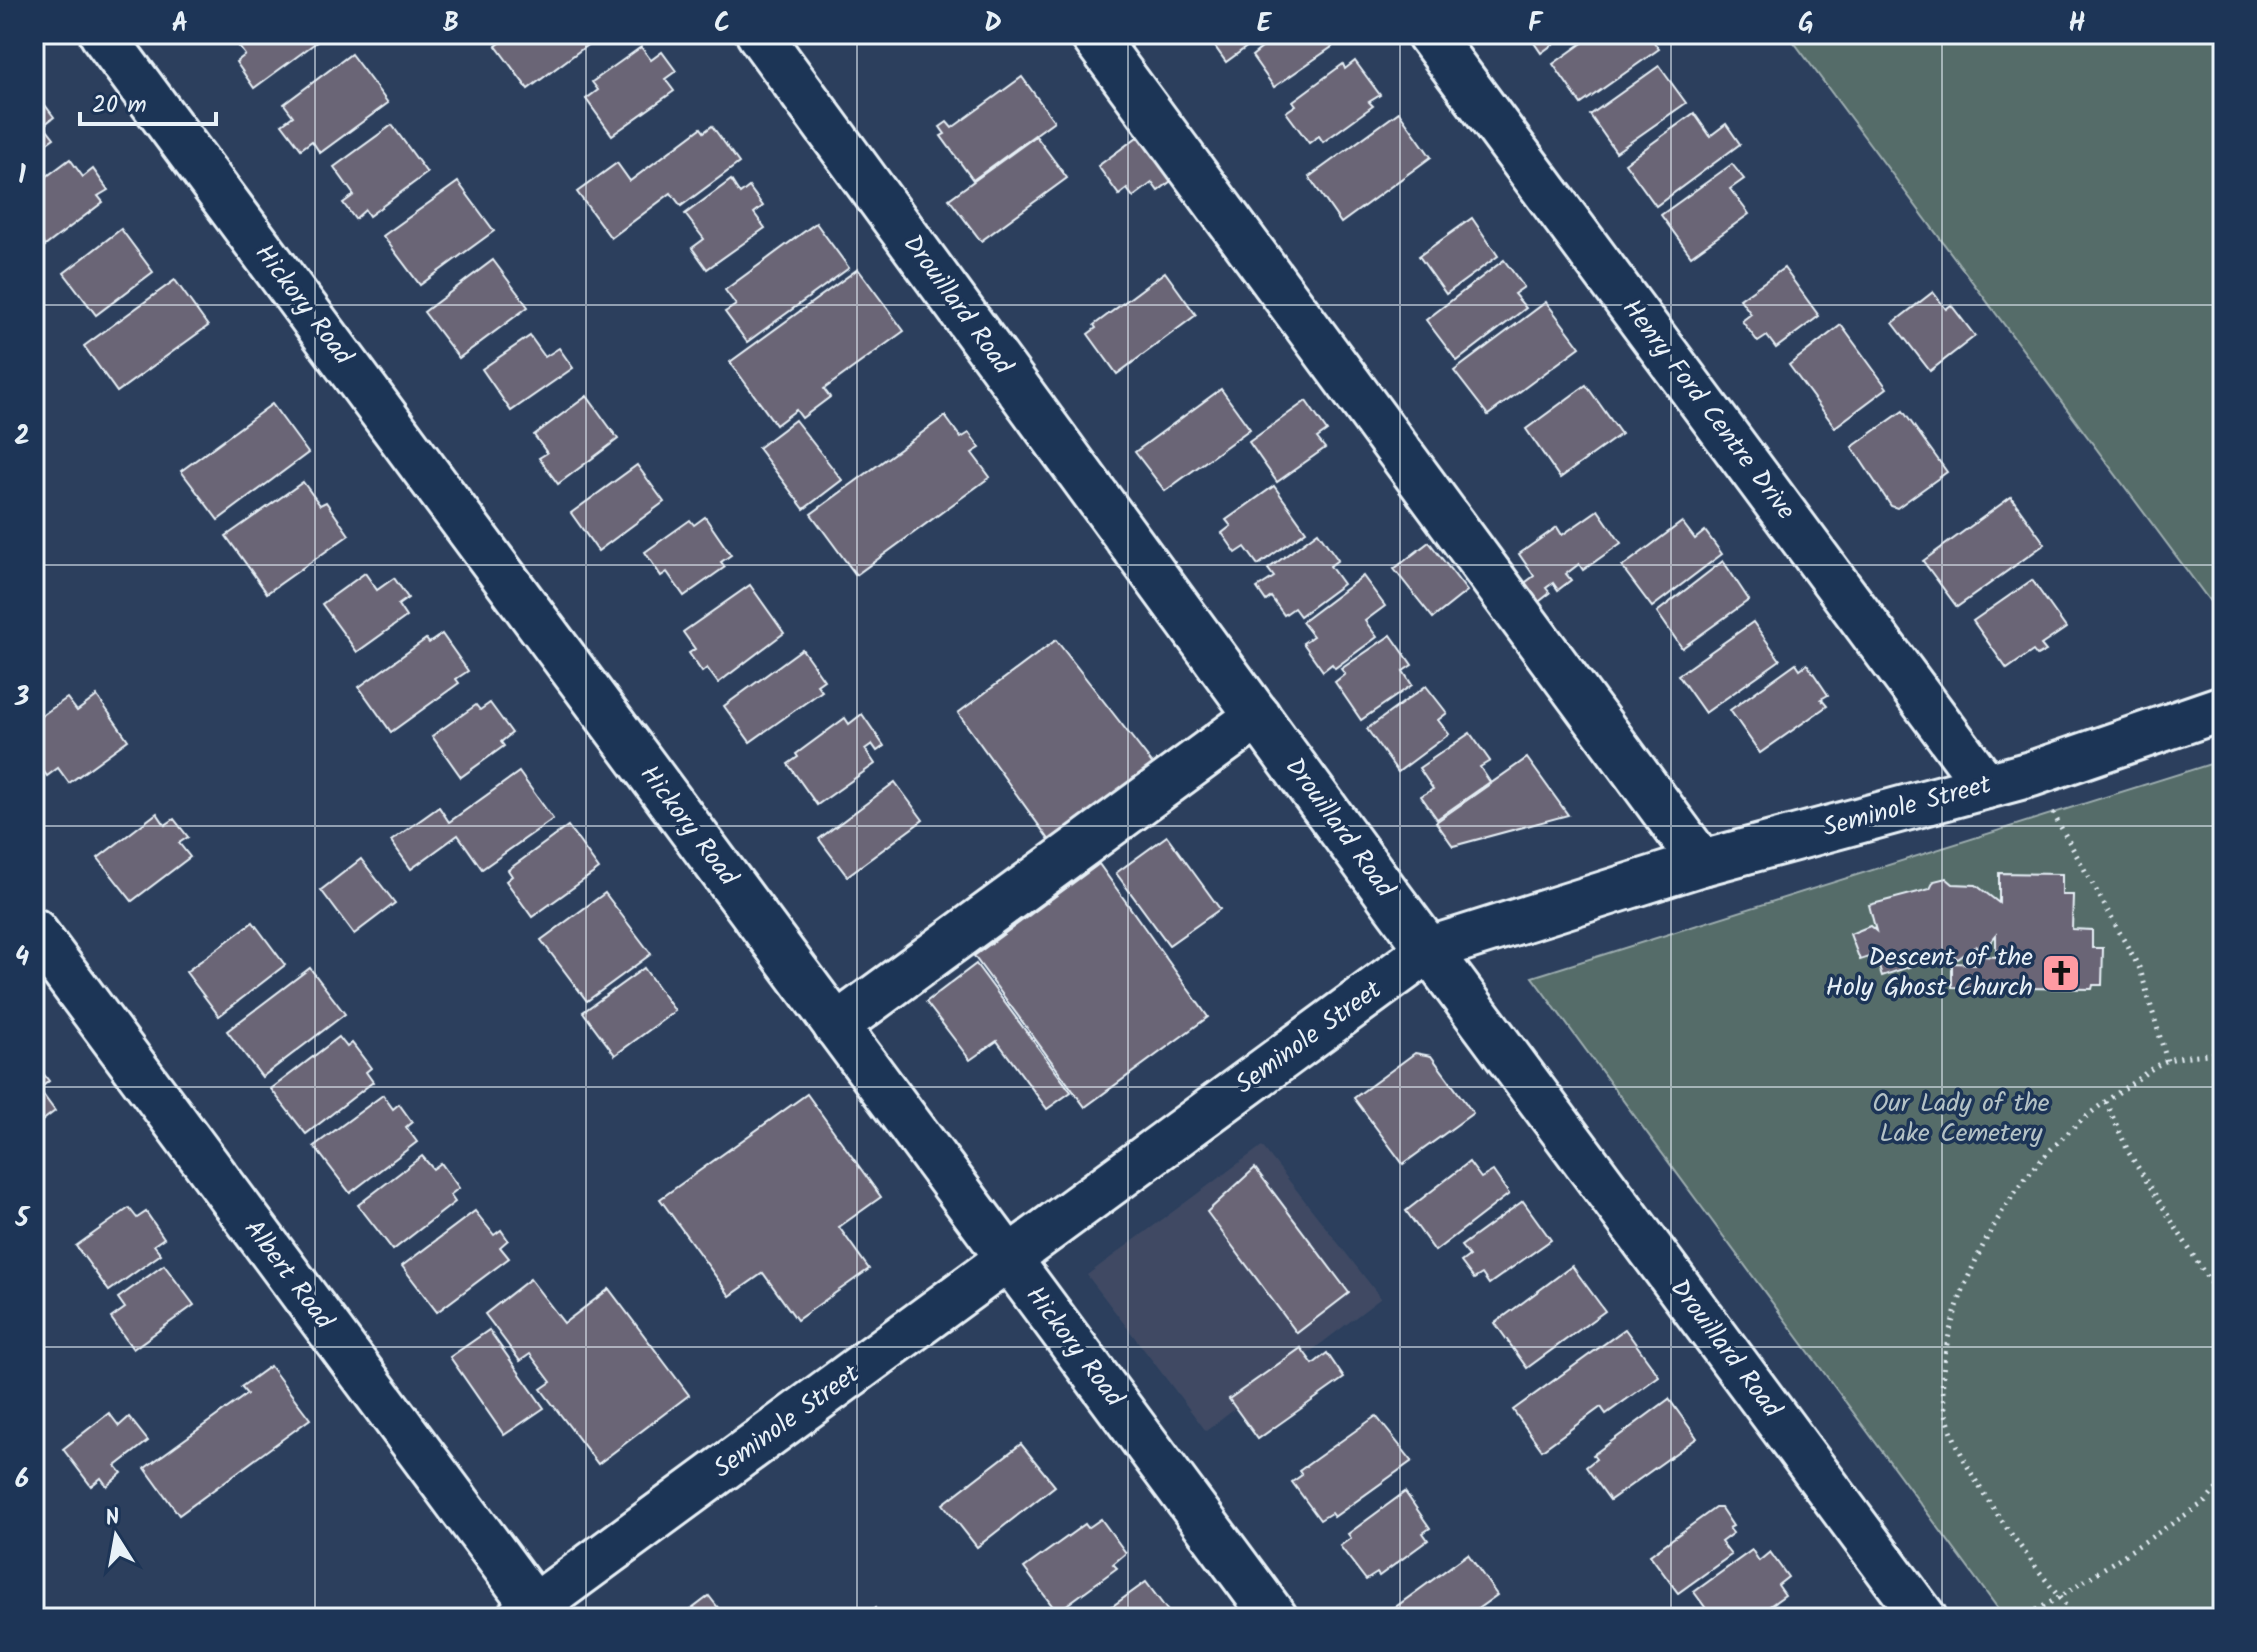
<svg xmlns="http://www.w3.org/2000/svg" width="2257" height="1652" font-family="Kalam,sans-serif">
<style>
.built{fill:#3f4a64}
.green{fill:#546c69;stroke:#9eaeb0;stroke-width:2}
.building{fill:#6a6576;stroke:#e8f1f8;stroke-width:2}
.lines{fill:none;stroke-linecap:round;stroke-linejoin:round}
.minor-casing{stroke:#e8f1f8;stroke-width:50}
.path{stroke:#e8f1f8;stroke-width:5;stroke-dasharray:2 6;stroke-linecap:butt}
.minor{stroke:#1d3557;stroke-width:44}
.grid{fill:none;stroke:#e8f1f8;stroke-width:2;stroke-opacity:0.55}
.labels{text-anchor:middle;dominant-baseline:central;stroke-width:7;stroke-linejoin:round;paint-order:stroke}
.street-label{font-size:26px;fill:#e8f1f8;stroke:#1d3557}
.poi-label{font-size:26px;fill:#e8f1f8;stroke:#1d3557;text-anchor:end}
.park-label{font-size:26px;fill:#b4c2c6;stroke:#1d3557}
.neatline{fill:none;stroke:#e8f1f8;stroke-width:3}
.grid-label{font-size:26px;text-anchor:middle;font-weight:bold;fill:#e8f1f8}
</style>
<rect width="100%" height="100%" fill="#2c3f5d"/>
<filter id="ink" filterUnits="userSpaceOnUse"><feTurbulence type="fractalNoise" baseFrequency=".0125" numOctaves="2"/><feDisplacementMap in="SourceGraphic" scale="16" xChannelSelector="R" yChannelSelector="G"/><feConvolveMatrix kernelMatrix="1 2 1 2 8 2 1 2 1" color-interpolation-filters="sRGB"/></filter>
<g filter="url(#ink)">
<path class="built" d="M 1262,1146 L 1381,1298 L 1206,1431 L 1087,1275 Z"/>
<g class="green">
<path d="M 1788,34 L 2223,34 L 2223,619 Z"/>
<path d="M 2223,760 L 2223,1618 L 2005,1618 L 1532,977 Z"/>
</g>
<g class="building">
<path d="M 237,34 L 323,34 L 325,36 L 254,88 L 236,62 L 245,55 L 232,37 Z"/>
<path d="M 512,34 L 602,34 L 528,89 L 496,46 Z"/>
<path d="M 1206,34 L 1277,34 L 1263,44 L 1259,38 L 1226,62 Z"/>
<path d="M 1279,34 L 1329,34 L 1325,37 L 1332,47 L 1274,87 L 1252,56 Z"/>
<path d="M 1528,34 L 1567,34 L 1541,53 Z"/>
<path d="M 1595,34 L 1648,34 L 1659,49 L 1581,104 L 1553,64 Z"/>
<path d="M 641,47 L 651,60 L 662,52 L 676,71 L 665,79 L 674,91 L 612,135 L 586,99 L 598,90 L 592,82 Z"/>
<path d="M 351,54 L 388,103 L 320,153 L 312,141 L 301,149 L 282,124 L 293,116 L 284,104 Z"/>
<path d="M 1355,61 L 1380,95 L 1369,102 L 1373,106 L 1323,142 L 1319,136 L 1309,143 L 1286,112 L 1296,105 L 1293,101 L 1343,64 L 1345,69 Z"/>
<path d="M 1659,66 L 1686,103 L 1616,152 L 1590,115 Z"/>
<path d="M 1022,77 L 1054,121 L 973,180 L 941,136 L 945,134 L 940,127 L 947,122 L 952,128 Z"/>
<path d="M 39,97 L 54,117 L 44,125 L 54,138 L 34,152 L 34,101 Z"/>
<path d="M 1399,112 L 1431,157 L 1341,223 L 1309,177 Z"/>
<path d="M 1694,113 L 1710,136 L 1726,124 L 1740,144 L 1656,206 L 1625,163 Z"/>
<path d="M 392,125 L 427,173 L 369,216 L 365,210 L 355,219 L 343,203 L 354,195 L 334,167 Z"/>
<path d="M 712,126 L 739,163 L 681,206 L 671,193 L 611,238 L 577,192 L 617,163 L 630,181 L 701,128 L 704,132 Z"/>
<path d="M 1148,129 L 1180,174 L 1158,191 L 1152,183 L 1133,197 L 1127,189 L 1119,195 L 1098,166 Z"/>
<path d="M 1036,136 L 1067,178 L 981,241 L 949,199 Z"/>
<path d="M 70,159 L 83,177 L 93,169 L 108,190 L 98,196 L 103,202 L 45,246 L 34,231 L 34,186 Z"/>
<path d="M 1732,164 L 1744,179 L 1730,189 L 1749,214 L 1691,256 L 1661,215 Z"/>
<path d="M 731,180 L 740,194 L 749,187 L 763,206 L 754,213 L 765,228 L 707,269 L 692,248 L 704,239 L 685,214 Z"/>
<path d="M 458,182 L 494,231 L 420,285 L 383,236 Z"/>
<path d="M 1472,218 L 1498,256 L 1446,294 L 1419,256 Z"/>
<path d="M 816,223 L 849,268 L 747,342 L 725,312 L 736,305 L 725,290 Z"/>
<path d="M 121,229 L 153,272 L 96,315 L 64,273 Z"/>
<path d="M 493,260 L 528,307 L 459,358 L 424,312 Z"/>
<path d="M 1504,260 L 1524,287 L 1514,294 L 1526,308 L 1457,361 L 1426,320 Z"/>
<path d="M 1784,268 L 1819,316 L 1776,348 L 1767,336 L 1758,342 L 1742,321 L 1751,314 L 1740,299 Z"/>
<path d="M 858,269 L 904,331 L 824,389 L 830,397 L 802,418 L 796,410 L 776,425 L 730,362 Z"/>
<path d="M 1165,272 L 1196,315 L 1117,374 L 1088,334 L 1096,328 L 1094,325 Z"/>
<path d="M 175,280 L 208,326 L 117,392 L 84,346 Z"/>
<path d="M 1933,292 L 1946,309 L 1951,305 L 1975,336 L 1930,371 L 1893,323 Z"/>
<path d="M 1546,302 L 1580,347 L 1488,415 L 1454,371 Z"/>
<path d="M 1841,325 L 1887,388 L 1835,427 L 1789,365 Z"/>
<path d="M 530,336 L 545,357 L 559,348 L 573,368 L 511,411 L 482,369 Z"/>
<path d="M 1586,385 L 1621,434 L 1560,478 L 1526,429 Z"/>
<path d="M 1221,389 L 1250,429 L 1165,491 L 1135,452 Z"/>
<path d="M 587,396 L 618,439 L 558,484 L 539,458 L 547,453 L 534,435 Z"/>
<path d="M 1306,401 L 1327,431 L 1317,438 L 1325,448 L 1277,482 L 1249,442 Z"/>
<path d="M 272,404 L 308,453 L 218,520 L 181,471 Z"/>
<path d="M 1903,411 L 1947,472 L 1897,508 L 1891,506 L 1852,447 Z"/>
<path d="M 945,416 L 961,438 L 969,433 L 980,448 L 972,453 L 990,477 L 856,575 L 811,514 Z"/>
<path d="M 795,420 L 842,480 L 804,509 L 758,448 Z"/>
<path d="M 637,465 L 664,502 L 598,551 L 571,513 Z"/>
<path d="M 303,482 L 320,505 L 326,502 L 349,535 L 267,593 L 226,536 Z"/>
<path d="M 1274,486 L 1306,531 L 1258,565 L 1245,547 L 1236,553 L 1222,533 L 1231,526 L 1226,520 Z"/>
<path d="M 2011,497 L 2045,544 L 1957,607 L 1923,561 Z"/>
<path d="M 1598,510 L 1621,543 L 1583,570 L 1579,564 L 1566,574 L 1571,580 L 1558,590 L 1553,583 L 1546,588 L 1550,593 L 1536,604 L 1522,585 L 1534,576 L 1519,554 L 1557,527 L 1562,535 Z"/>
<path d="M 705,517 L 731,555 L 721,562 L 725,567 L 684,596 L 667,572 L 661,576 L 645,552 L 690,520 L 694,525 Z"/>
<path d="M 1682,522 L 1695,539 L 1705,531 L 1722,554 L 1652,607 L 1622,567 Z"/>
<path d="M 1318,532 L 1338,560 L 1330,566 L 1343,584 L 1300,616 L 1294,608 L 1284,615 L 1271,597 L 1266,601 L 1257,588 L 1274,577 L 1268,569 Z"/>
<path d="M 1429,542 L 1467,591 L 1433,618 L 1394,569 Z"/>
<path d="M 1723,561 L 1749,600 L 1682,648 L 1657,612 Z"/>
<path d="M 365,573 L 377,590 L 394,578 L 408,598 L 398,605 L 406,617 L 357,652 L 322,604 Z"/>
<path d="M 1363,576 L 1385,606 L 1365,621 L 1377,637 L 1335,668 L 1332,664 L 1323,671 L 1303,643 L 1313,636 L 1302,622 Z"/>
<path d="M 2032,580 L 2066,628 L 2041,645 L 2046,651 L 2037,656 L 2033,651 L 2007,669 L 1973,621 Z"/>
<path d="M 750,585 L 784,633 L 718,683 L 707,668 L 702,672 L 689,653 L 695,649 L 683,632 Z"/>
<path d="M 1753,622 L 1780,660 L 1705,713 L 1678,675 Z"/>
<path d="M 442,634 L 468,671 L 456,679 L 459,683 L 391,732 L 359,687 L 426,639 L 429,643 Z"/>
<path d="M 1391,635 L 1412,665 L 1403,671 L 1412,685 L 1361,720 L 1335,682 L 1345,674 L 1341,669 Z"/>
<path d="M 1056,640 L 1158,771 L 1053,845 L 958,713 Z"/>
<path d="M 802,649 L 824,680 L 817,685 L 822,691 L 750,742 L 724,706 Z"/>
<path d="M 1796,663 L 1800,669 L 1807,664 L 1828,695 L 1821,699 L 1827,706 L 1760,753 L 1730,710 Z"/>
<path d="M 1426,686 L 1447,713 L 1438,720 L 1449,734 L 1398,772 L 1367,729 Z"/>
<path d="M 97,696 L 128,740 L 69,783 L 58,768 L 47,776 L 34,758 L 34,743 L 38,740 L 34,735 L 34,721 L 67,698 L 77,711 Z"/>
<path d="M 490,703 L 512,733 L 501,742 L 504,746 L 461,777 L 432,736 L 476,705 L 480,710 Z"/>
<path d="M 862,714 L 884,746 L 877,751 L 872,744 L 865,749 L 875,764 L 817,805 L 788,764 L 798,757 L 796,754 L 845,718 L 849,724 Z"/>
<path d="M 1470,733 L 1490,761 L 1480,767 L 1490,782 L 1437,819 L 1421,796 L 1433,789 L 1419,768 Z"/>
<path d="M 1527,758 L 1568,815 L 1453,846 L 1436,822 Z"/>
<path d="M 519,772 L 553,819 L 482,869 L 458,835 L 411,869 L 391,841 L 439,807 L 449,822 Z"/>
<path d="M 895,782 L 923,820 L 847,876 L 819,839 Z"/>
<path d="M 157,813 L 165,825 L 174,819 L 188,837 L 179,843 L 190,857 L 132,901 L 98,858 Z"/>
<path d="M 568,826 L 599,869 L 532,917 L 506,881 L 512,876 L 508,870 Z"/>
<path d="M 1167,836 L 1220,909 L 1169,945 L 1116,873 Z"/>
<path d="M 361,859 L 395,903 L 354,934 L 321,890 Z"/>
<path d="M 1099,864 L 1208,1017 L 1085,1107 L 974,956 Z"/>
<path d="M 1999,873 L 2062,874 L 2062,895 L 2073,895 L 2072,929 L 2092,930 L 2092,948 L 2103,948 L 2102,985 L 2093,985 L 2092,989 L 1952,987 L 1952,963 L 1979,964 L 1979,956 L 1996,957 L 1996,935 L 1983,951 L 1976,946 L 1958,959 L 1950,953 L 1882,976 L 1875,955 L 1860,960 L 1850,934 L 1870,926 L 1876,931 L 1869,905 L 1930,889 L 1934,881 L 1946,878 L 1953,884 L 1976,885 L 1999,903 Z"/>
<path d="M 605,893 L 651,954 L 587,1001 L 541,940 Z"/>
<path d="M 253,922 L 285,965 L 219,1016 L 186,972 Z"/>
<path d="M 976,964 L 1071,1092 L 1047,1109 L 997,1041 L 970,1060 L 926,1002 Z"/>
<path d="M 310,968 L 345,1014 L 262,1077 L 227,1031 Z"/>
<path d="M 644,968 L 675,1011 L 615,1055 L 583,1012 Z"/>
<path d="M 339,1037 L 347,1047 L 352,1043 L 371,1068 L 366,1072 L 373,1082 L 306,1134 L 271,1089 Z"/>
<path d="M 1415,1053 L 1431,1056 L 1473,1113 L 1403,1164 L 1354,1098 Z"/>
<path d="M 35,1063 L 49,1081 L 39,1089 L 55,1111 L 34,1127 Z"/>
<path d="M 807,1094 L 881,1197 L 839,1227 L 869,1269 L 797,1320 L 763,1273 L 730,1296 L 660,1199 Z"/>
<path d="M 383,1095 L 393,1109 L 399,1104 L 412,1122 L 406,1127 L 417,1142 L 350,1193 L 314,1146 Z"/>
<path d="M 422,1156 L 433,1169 L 441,1163 L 459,1188 L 450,1195 L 455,1202 L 393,1250 L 358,1205 Z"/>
<path d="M 1469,1162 L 1481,1178 L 1493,1171 L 1509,1194 L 1435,1251 L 1406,1211 Z"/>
<path d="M 1255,1168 L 1349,1293 L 1297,1333 L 1207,1212 Z"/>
<path d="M 1523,1201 L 1551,1240 L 1489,1284 L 1482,1274 L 1474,1279 L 1461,1262 L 1469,1256 L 1461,1246 Z"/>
<path d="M 129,1208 L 137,1218 L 146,1212 L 164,1238 L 154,1245 L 161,1254 L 109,1291 L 76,1246 Z"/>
<path d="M 475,1211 L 494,1235 L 501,1230 L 508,1240 L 500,1247 L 509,1258 L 437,1312 L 402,1266 Z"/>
<path d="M 164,1265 L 194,1305 L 133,1349 L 111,1318 L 125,1308 L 118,1298 Z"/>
<path d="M 1572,1266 L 1605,1311 L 1527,1368 L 1495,1323 Z"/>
<path d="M 530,1279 L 564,1323 L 609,1289 L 689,1395 L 598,1464 L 541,1389 L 551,1382 L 530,1354 L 520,1361 L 485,1314 Z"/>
<path d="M 1625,1329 L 1659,1376 L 1606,1414 L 1601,1407 L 1542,1450 L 1513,1410 Z"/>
<path d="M 489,1330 L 544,1408 L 504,1435 L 450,1357 Z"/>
<path d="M 1301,1348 L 1313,1364 L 1327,1353 L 1344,1378 L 1258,1439 L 1229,1399 Z"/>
<path d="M 270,1366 L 310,1419 L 179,1515 L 145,1468 L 247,1394 L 241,1387 Z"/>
<path d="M 1669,1399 L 1697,1438 L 1610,1500 L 1586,1467 L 1596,1459 L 1593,1455 Z"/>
<path d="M 109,1413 L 119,1426 L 129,1417 L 148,1441 L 116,1466 L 122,1473 L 107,1486 L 101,1478 L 91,1486 L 63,1449 Z"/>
<path d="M 1376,1416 L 1412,1461 L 1334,1517 L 1331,1513 L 1320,1520 L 1292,1482 L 1302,1475 L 1299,1471 Z"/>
<path d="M 1021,1444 L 1055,1486 L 977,1547 L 943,1504 Z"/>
<path d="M 1405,1492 L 1430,1528 L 1423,1533 L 1428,1540 L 1379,1576 L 1377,1573 L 1366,1580 L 1340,1546 L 1351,1538 L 1348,1534 Z"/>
<path d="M 1715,1508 L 1721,1508 L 1733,1526 L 1729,1528 L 1733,1533 L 1721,1542 L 1731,1555 L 1678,1593 L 1650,1555 Z"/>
<path d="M 1101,1519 L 1126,1553 L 1113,1564 L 1117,1568 L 1057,1612 L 1024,1568 L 1085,1524 L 1088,1528 Z"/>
<path d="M 1752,1550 L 1759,1561 L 1770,1552 L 1788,1577 L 1778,1585 L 1785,1595 L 1753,1618 L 1713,1618 L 1694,1592 Z"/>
<path d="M 1468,1554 L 1497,1595 L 1465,1618 L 1389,1618 L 1386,1614 Z"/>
<path d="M 1146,1582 L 1173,1618 L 1096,1618 Z"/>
<path d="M 709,1596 L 726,1618 L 680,1618 Z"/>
<path d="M 875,1608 L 882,1618 L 863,1618 Z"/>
</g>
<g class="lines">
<g class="minor-casing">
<g id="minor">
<path d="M 102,34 L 1275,1618"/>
<path d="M 759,34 L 1389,896 L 1924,1618"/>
<path d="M 1092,34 L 1702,863"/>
<path d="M 1429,34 L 1986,786"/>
<path d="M 34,931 L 543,1618"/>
<path d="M 836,1026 L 1258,716"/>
<path d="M 519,1618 L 1430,949 L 1702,863 L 2031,774 L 2223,708"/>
</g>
</g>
<g class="path">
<path d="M 2053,813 L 2140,969 L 2167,1061"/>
<path d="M 2106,1102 L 2129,1153 L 2223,1303"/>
<path d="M 2022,1618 L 2060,1597 L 2205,1502 L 2223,1482"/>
<path d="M 2075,1618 C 2034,1563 1953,1469 1944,1402 C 1934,1332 1985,1228 2029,1174 C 2056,1141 2092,1109 2128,1086 C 2140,1078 2155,1064 2169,1060 C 2186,1055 2206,1055 2223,1052"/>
</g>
<use href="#minor" class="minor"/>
</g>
</g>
<path class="grid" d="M 315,34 L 315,1618M 586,34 L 586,1618M 857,34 L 857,1618M 1128,34 L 1128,1618M 1400,34 L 1400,1618M 1671,34 L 1671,1618M 1942,34 L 1942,1618M 34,305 L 2223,305M 34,565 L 2223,565M 34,826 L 2223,826M 34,1087 L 2223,1087M 34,1347 L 2223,1347"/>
<defs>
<g id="church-square" transform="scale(2)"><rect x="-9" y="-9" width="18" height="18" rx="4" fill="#ff9aa2" stroke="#1d3557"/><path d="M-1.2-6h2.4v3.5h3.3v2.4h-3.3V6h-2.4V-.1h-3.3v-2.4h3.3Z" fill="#111"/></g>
</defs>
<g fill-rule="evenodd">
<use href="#church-square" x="2061" y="973"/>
</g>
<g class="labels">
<g class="street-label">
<text transform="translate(303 305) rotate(53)">Hickory Road</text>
<text transform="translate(957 305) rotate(54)">Drouillard Road</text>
<text transform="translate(1708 410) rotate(53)">Henry Ford Centre Drive</text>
<text transform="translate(1907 807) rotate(-15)">Seminole Street</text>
<text transform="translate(688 826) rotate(53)">Hickory Road</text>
<text transform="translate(1339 828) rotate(54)">Drouillard Road</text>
<text transform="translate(1309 1038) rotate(-36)">Seminole Street</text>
<text transform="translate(288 1275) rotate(53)">Albert Road</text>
<text transform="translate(1074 1347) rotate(53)">Hickory Road</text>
<text transform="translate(1725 1349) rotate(53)">Drouillard Road</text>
<text transform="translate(787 1422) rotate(-36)">Seminole Street</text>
</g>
<g class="poi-label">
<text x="2033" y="958">Descent of the<tspan x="2033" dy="30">Holy Ghost Church</tspan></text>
</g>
<g class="park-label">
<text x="1961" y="1104">Our Lady of the<tspan x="1961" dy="30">Lake Cemetery</tspan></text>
</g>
</g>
<rect width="2257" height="1652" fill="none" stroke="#1d3557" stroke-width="88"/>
<g transform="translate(116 1536) rotate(349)" stroke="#1d3557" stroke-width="6" paint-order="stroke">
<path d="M0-6L14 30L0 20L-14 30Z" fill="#e8f1f8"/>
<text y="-12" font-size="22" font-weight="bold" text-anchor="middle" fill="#e8f1f8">N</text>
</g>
<path d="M80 112v12h136v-12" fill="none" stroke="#e8f1f8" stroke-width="4"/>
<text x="92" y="112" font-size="24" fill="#e8f1f8" stroke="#1d3557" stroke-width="6" paint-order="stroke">20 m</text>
<rect x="44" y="44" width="2169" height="1564" class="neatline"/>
<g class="grid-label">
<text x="180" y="31">A</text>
<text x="451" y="31">B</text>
<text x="722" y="31">C</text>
<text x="993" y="31">D</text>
<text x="1264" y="31">E</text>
<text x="1535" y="31">F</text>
<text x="1806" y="31">G</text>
<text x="2077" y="31">H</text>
<text x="22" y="183">1</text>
<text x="22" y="444">2</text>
<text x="22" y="705">3</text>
<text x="22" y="965">4</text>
<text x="22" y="1226">5</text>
<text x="22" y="1487">6</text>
</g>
</svg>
